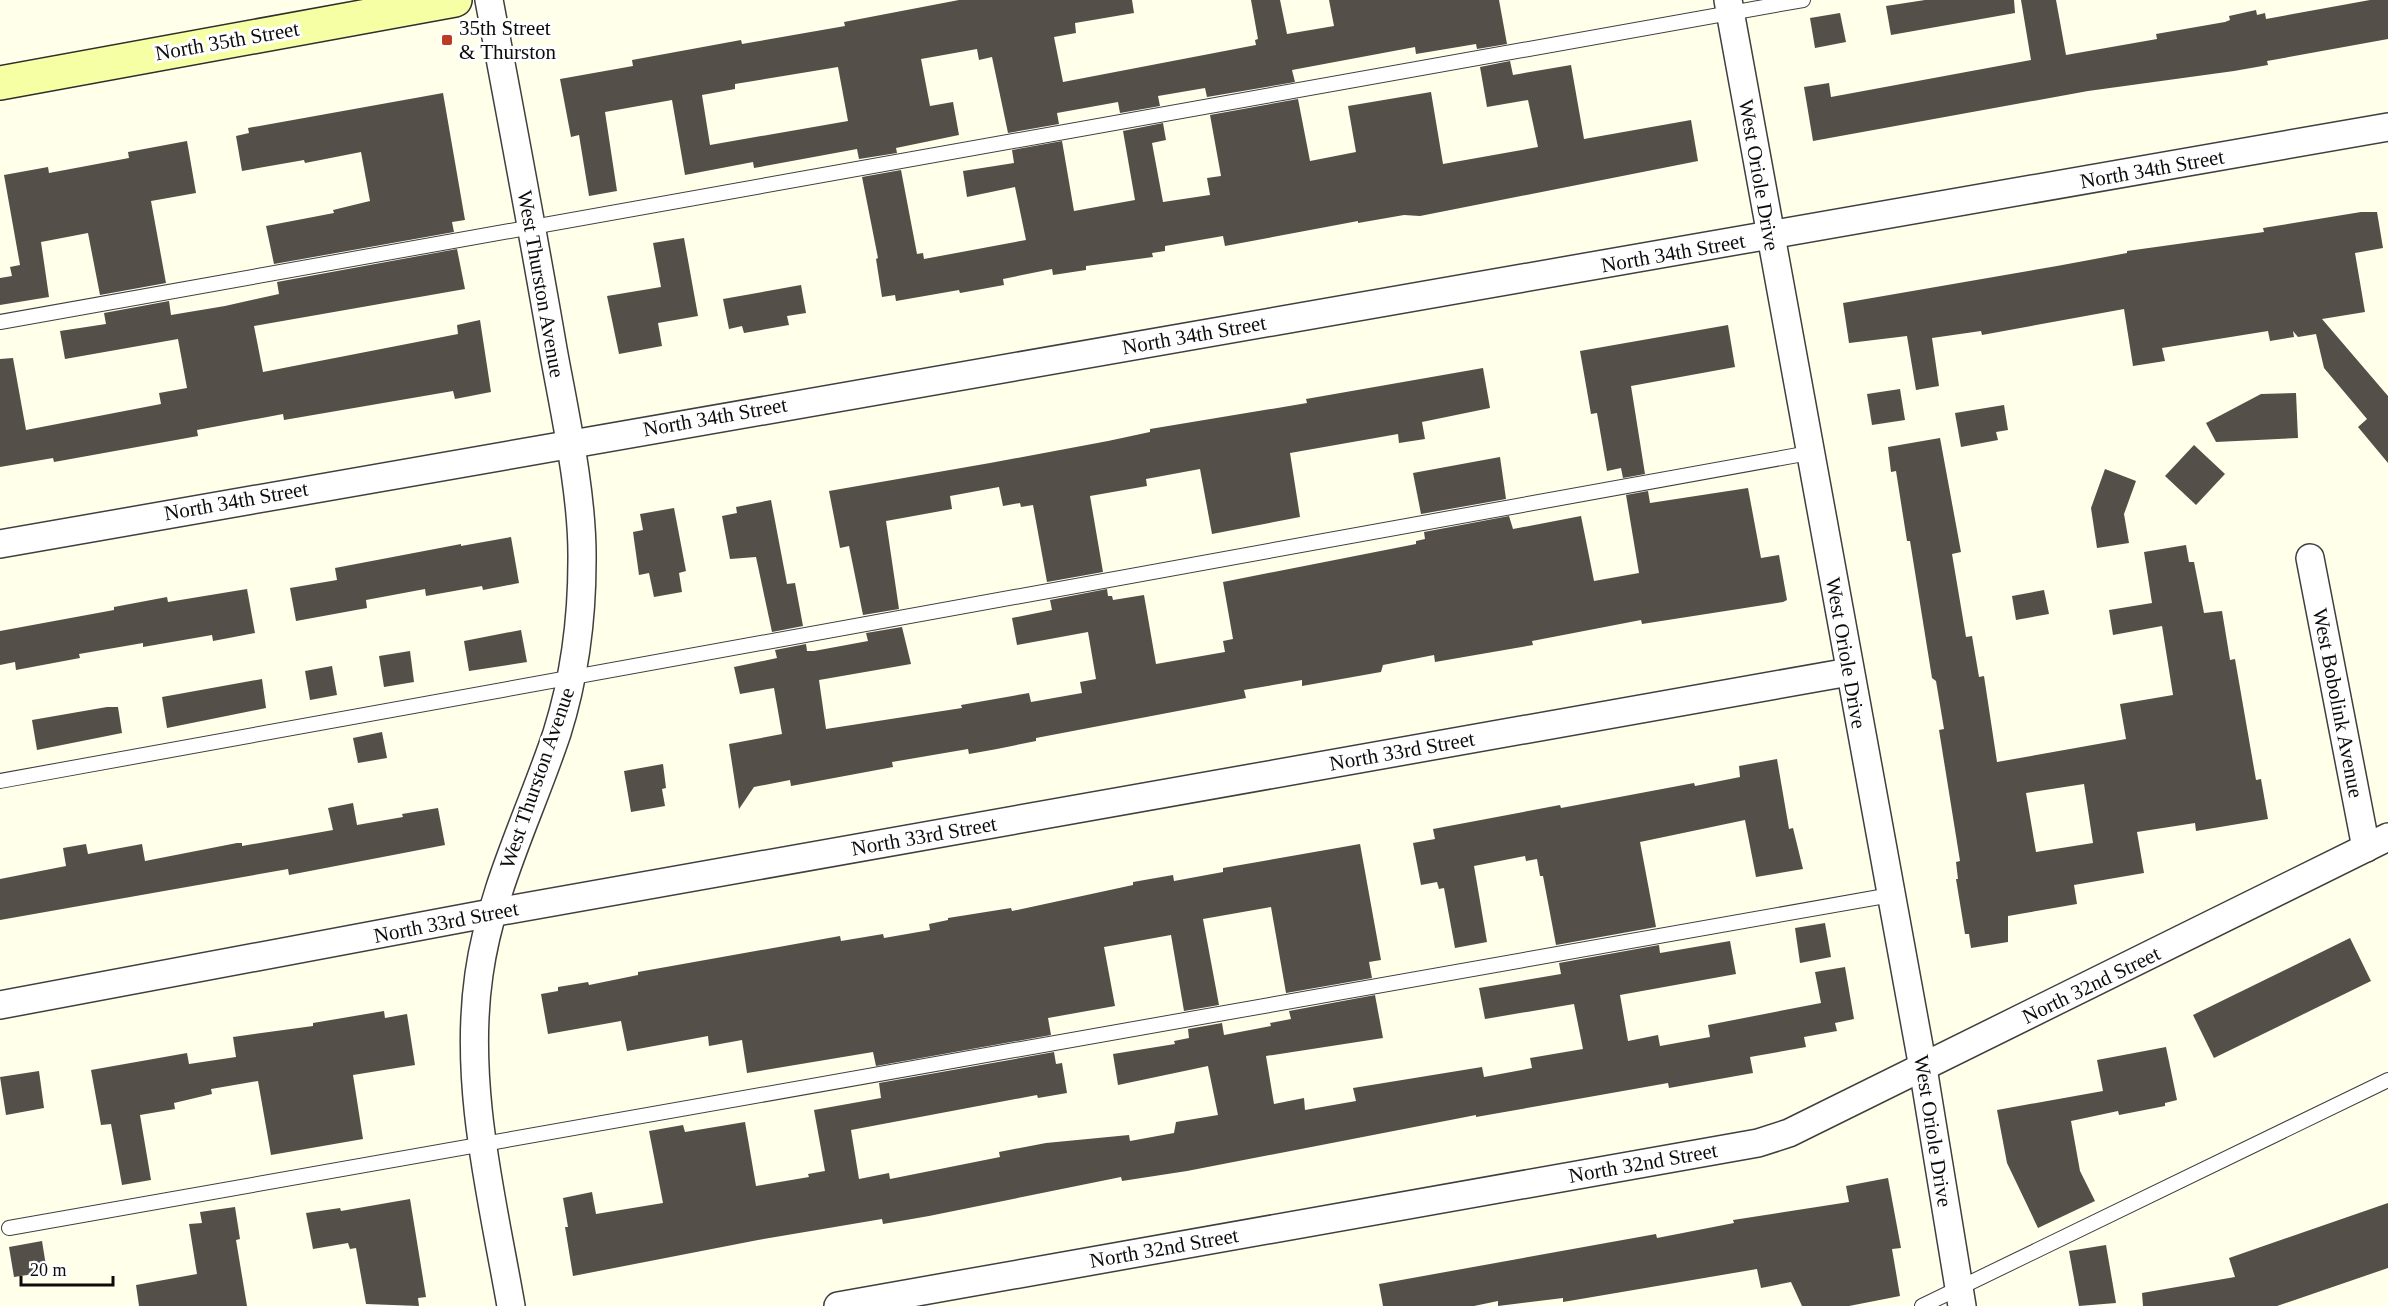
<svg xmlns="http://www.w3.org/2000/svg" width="2388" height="1306" font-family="Georgia,serif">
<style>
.building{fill:#544f48;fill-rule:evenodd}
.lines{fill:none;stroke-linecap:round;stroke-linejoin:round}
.lane-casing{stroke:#3f3f3f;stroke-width:16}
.street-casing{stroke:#3f3f3f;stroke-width:30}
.secondary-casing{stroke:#2e2e2e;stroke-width:36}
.lane{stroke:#fff;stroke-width:14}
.street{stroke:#fff;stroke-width:27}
.secondary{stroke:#f7ffa5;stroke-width:33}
.poi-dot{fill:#bc3b23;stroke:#fff;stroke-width:2}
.labels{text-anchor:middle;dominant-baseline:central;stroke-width:6;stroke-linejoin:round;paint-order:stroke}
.poi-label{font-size:21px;fill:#0c0c0c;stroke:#fff;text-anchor:start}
.street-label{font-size:21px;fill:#0c0c0c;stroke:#fff}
</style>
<rect width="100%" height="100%" fill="#ffffea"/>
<g class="building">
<path d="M 959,0 L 1132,0 L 1134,13 L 1075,23 L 1076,33 L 1054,37 L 1063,82 L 1256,45 L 1255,40 L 1258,39 L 1251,0 L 1280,0 L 1287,34 L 1334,26 L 1329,0 L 1499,0 L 1507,44 L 1477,49 L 1476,44 L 1416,54 L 1415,47 L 1292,70 L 1295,82 L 1207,97 L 1205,88 L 1158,96 L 1160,106 L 1120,113 L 1118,102 L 1057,113 L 1059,124 L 1008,133 L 992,57 L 979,60 L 977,49 L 921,59 L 930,106 L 953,102 L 959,135 L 896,148 L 897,153 L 859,159 L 857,149 L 754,168 L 753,162 L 685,175 L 672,100 L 605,112 L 617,191 L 589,196 L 579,135 L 571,137 L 560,79 L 633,66 L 632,60 L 741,40 L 742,44 L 845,26 L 844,22 ZM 838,67 L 848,121 L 710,145 L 702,95 L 735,89 L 735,84 Z"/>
<path d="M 1925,0 L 2014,0 L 2015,13 L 1891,35 L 1886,6 Z"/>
<path d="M 2021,0 L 2056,0 L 2066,55 L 2157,39 L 2156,34 L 2225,22 L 2230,20 L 2229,16 L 2256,10 L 2257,15 L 2265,13 L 2266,19 L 2370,0 L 2388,0 L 2388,39 L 2267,61 L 2268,65 L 2234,71 L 2088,91 L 1813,141 L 1804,87 L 1829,83 L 1831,97 L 2031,60 Z"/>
<path d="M 1840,13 L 1846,42 L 1815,48 L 1810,18 Z"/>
<path d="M 1510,61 L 1513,75 L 1571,65 L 1584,139 L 1691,120 L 1698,161 L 1420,216 L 1404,215 L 1358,223 L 1358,221 L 1225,246 L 1223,236 L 1165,246 L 1165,251 L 1152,253 L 1153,257 L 1086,266 L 1086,270 L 1053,275 L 1052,269 L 1003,279 L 1004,285 L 960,293 L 959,290 L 896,301 L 895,295 L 882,297 L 876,259 L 878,258 L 862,177 L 901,170 L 917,254 L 923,253 L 924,259 L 1026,240 L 1015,187 L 967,197 L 963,171 L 1014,163 L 1012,150 L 1062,141 L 1074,211 L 1135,200 L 1123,131 L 1163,123 L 1166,140 L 1152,143 L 1163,202 L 1210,195 L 1207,178 L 1221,176 L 1210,115 L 1298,99 L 1310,161 L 1356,152 L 1348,106 L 1431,92 L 1443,164 L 1538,147 L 1528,100 L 1487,107 L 1480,67 Z"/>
<path d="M 443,93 L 465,220 L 452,222 L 454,232 L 274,264 L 266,226 L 334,213 L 333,210 L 370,201 L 361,152 L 305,163 L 304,160 L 242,171 L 236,136 L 249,133 L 248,128 Z"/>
<path d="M 187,141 L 196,193 L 151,201 L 166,283 L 100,295 L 88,233 L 41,242 L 49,297 L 0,305 L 0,278 L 12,276 L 10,267 L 20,265 L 4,175 L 48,167 L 49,173 L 129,158 L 128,152 Z"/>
<path d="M 2361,212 L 2377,212 L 2383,248 L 2355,253 L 2365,312 L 2322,319 L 2388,396 L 2388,463 L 2358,427 L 2367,419 L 2324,368 L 2316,334 L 2298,337 L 2293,331 L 2294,337 L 2270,341 L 2268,331 L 2162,348 L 2165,361 L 2133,366 L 2124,309 L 1982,335 L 1981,331 L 1932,338 L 1939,386 L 1916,390 L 1907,336 L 1849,343 L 1843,303 L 2057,266 L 2127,253 L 2127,251 L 2264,232 L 2263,228 Z"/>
<path d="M 684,238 L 698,316 L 658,323 L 662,346 L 619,354 L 607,296 L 661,287 L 653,243 Z"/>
<path d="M 457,249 L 465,289 L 254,326 L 263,372 L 458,334 L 457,325 L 480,320 L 491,392 L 455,399 L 453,391 L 284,420 L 283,414 L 197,430 L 198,436 L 54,462 L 53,458 L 0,467 L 0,359 L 13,358 L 26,430 L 161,404 L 159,393 L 187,388 L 178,339 L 65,359 L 60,331 L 106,324 L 104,313 L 169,301 L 171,315 L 225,306 L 279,294 L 277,282 Z"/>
<path d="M 801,285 L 806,313 L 787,316 L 789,325 L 744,333 L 742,326 L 729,329 L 723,299 Z"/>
<path d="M 1728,325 L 1735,367 L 1631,386 L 1645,474 L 1623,478 L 1621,468 L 1607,471 L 1597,413 L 1591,414 L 1580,351 Z"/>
<path d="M 1483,368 L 1490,408 L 1422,422 L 1425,439 L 1399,443 L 1398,434 L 1290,453 L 1300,517 L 1212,534 L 1200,469 L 1146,479 L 1147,486 L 1090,496 L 1103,572 L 1047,582 L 1033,505 L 1021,507 L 1020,503 L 1003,506 L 999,487 L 950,496 L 952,509 L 886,521 L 899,609 L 863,615 L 849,546 L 840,548 L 829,491 L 990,463 L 1108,441 L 1150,432 L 1150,429 L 1307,403 L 1306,399 Z"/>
<path d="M 1900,389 L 1905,420 L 1872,425 L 1867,394 Z"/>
<path d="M 2296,393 L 2298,438 L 2216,442 L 2206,423 L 2261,394 Z"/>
<path d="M 2004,405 L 2008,430 L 1996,432 L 1998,440 L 1961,447 L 1955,413 Z"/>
<path d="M 1940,438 L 1961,552 L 1952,554 L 1966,637 L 1972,636 L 1979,677 L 1984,676 L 1997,762 L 2126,739 L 2120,704 L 2173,695 L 2162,626 L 2113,635 L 2109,610 L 2152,603 L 2144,552 L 2186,545 L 2189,562 L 2194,562 L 2204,613 L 2222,611 L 2230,660 L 2235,659 L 2256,780 L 2261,779 L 2268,819 L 2196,831 L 2195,823 L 2137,832 L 2144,873 L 2074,885 L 2077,904 L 2008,916 L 2008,942 L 1971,948 L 1969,934 L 1965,934 L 1956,879 L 1958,879 L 1956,862 L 1960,861 L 1939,730 L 1944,729 L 1936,681 L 1932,678 L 1910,541 L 1907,541 L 1896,471 L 1891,472 L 1888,447 ZM 2084,784 L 2093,843 L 2036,852 L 2026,793 Z"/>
<path d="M 2194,445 L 2225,474 L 2196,505 L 2165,476 Z"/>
<path d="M 1500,457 L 1506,499 L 1421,514 L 1413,473 Z"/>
<path d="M 2105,469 L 2136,481 L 2124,514 L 2129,543 L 2097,548 L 2091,508 Z"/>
<path d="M 1748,488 L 1761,558 L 1779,555 L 1787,600 L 1783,602 L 1642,624 L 1641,620 L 1532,641 L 1533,645 L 1435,662 L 1434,655 L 1383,665 L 1381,672 L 1302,686 L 1302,680 L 1244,690 L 1246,698 L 1036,738 L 1036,741 L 997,749 L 969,754 L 968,749 L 892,762 L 893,767 L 791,786 L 790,780 L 754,787 L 739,809 L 729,744 L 782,734 L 774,688 L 740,694 L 734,667 L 777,658 L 775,650 L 806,644 L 807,651 L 814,651 L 868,641 L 866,633 L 902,627 L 911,664 L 819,680 L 826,729 L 962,708 L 961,705 L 1029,693 L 1031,702 L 1082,693 L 1080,682 L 1096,679 L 1088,632 L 1017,645 L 1012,618 L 1052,610 L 1050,600 L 1107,589 L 1108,596 L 1112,596 L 1113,600 L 1144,595 L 1156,664 L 1225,652 L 1223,641 L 1233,639 L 1223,582 L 1416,544 L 1416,541 L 1425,539 L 1424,532 L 1509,516 L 1513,529 L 1581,516 L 1594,581 L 1639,573 L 1626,495 L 1648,491 L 1650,503 Z"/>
<path d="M 771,500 L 787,584 L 795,583 L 803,626 L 772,632 L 756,557 L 730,559 L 722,516 L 737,513 L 736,507 Z"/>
<path d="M 674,508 L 686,571 L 679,573 L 682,592 L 654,597 L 649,573 L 639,575 L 633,532 L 643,530 L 640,514 Z"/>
<path d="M 511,537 L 519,583 L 483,590 L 482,586 L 426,596 L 425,589 L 366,600 L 367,608 L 296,621 L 290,588 L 337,580 L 335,568 L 461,544 L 461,546 Z"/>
<path d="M 247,589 L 255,633 L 213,641 L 212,635 L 143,647 L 143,643 L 79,654 L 80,658 L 16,670 L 15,662 L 0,665 L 0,631 L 114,610 L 114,607 L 167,597 L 168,602 Z"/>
<path d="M 2044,590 L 2049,614 L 2016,620 L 2012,596 Z"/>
<path d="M 521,630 L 527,662 L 469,671 L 464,641 Z"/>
<path d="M 410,651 L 414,682 L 384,687 L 379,656 Z"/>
<path d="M 332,666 L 337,695 L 310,700 L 305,671 Z"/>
<path d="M 262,679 L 266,708 L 167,728 L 162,697 Z"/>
<path d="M 107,707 L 118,707 L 122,733 L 37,750 L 32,720 Z"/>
<path d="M 382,732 L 387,758 L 358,763 L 353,738 Z"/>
<path d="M 1777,759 L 1789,829 L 1793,828 L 1803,869 L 1756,877 L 1745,820 L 1640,842 L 1656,927 L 1556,945 L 1543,876 L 1540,876 L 1537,859 L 1526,861 L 1525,856 L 1474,866 L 1487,942 L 1455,948 L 1444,888 L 1439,889 L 1437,882 L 1421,885 L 1413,843 L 1435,839 L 1433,829 L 1560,805 L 1561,808 L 1694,783 L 1695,786 L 1740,777 L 1739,766 Z"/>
<path d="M 663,764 L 666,788 L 662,789 L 665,806 L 631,812 L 624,771 Z"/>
<path d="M 353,803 L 357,825 L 403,817 L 402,814 L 438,808 L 445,845 L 289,875 L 288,869 L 0,920 L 0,879 L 66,866 L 63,848 L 86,844 L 88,854 L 142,844 L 145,861 L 237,843 L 242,843 L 242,846 L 333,830 L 328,808 Z"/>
<path d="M 1360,844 L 1381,960 L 1369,962 L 1372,978 L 1286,993 L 1271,907 L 1203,919 L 1219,1005 L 1184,1011 L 1171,935 L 1104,947 L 1115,1006 L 1048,1018 L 1051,1035 L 876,1066 L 873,1052 L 747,1073 L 742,1040 L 709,1046 L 708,1036 L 627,1051 L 621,1021 L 548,1034 L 541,994 L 558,991 L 558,987 L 588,982 L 589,985 L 638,975 L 638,972 L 840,936 L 841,941 L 883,934 L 884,938 L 930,930 L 929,924 L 948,920 L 948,918 L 1011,908 L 1012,911 L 1133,885 L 1133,882 L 1173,875 L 1174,881 L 1223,872 L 1223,868 Z"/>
<path d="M 1825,923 L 1831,957 L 1800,963 L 1795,928 Z"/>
<path d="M 2350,938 L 2371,981 L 2214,1058 L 2193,1015 Z"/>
<path d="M 1730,941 L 1736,974 L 1620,995 L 1628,1041 L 1658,1035 L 1660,1046 L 1710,1037 L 1708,1025 L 1821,1003 L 1815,972 L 1845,967 L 1854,1019 L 1835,1023 L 1837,1031 L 1804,1037 L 1806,1047 L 1750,1057 L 1753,1073 L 1669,1088 L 1668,1083 L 1476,1117 L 1476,1115 L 1187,1171 L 1122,1181 L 1121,1177 L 929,1216 L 883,1224 L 882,1219 L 758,1240 L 573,1276 L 565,1227 L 568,1227 L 563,1198 L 592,1192 L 596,1214 L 663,1203 L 649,1131 L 683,1125 L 685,1132 L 745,1122 L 756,1186 L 809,1177 L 808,1174 L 825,1171 L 814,1110 L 881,1098 L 879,1083 L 1054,1052 L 1056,1064 L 1062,1063 L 1067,1093 L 1038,1098 L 1037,1095 L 851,1130 L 859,1179 L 889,1173 L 890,1179 L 1000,1157 L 999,1152 L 1046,1143 L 1129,1135 L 1130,1141 L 1174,1133 L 1176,1122 L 1218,1115 L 1208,1066 L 1118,1085 L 1113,1054 L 1175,1044 L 1174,1041 L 1189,1038 L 1188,1029 L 1222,1023 L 1224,1035 L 1271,1026 L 1270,1023 L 1291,1019 L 1289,1011 L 1375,995 L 1383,1038 L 1266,1056 L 1274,1104 L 1304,1098 L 1305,1110 L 1356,1101 L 1353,1088 L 1482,1067 L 1484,1077 L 1532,1068 L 1530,1058 L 1583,1049 L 1574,1004 L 1485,1019 L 1479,988 L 1561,974 L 1559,963 L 1659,945 L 1660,953 Z"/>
<path d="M 384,1011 L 385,1018 L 407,1014 L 415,1065 L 353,1075 L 363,1139 L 271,1155 L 258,1081 L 211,1089 L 212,1094 L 174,1103 L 175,1109 L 140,1115 L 151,1180 L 122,1185 L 111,1124 L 101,1125 L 91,1070 L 187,1053 L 189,1064 L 236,1057 L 233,1037 L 313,1026 L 313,1023 Z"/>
<path d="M 2166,1047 L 2177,1100 L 2165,1103 L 2165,1106 L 2119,1115 L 2118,1111 L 2071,1121 L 2080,1171 L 2095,1201 L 2038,1228 L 2007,1163 L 1997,1110 L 2103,1091 L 2097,1060 Z"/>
<path d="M 39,1071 L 44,1108 L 6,1115 L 0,1077 Z"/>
<path d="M 1888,1178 L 1901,1248 L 1892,1249 L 1900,1296 L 1849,1306 L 1802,1306 L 1791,1282 L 1761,1288 L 1757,1269 L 1563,1302 L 1563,1298 L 1498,1306 L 1498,1301 L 1474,1306 L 1383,1306 L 1379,1284 L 1656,1234 L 1657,1238 L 1734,1223 L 1733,1220 L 1849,1202 L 1846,1186 Z"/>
<path d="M 410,1199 L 426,1297 L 418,1298 L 419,1306 L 366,1304 L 356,1248 L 350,1249 L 348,1243 L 313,1249 L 306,1213 L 340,1208 L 341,1211 Z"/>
<path d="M 2388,1203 L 2388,1268 L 2277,1306 L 2143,1306 L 2142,1293 L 2235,1277 L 2229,1258 Z"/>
<path d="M 235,1207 L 240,1239 L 236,1240 L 247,1306 L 139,1306 L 136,1285 L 197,1274 L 189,1224 L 202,1223 L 200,1212 Z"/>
<path d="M 42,1241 L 47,1272 L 14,1277 L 9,1247 Z"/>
<path d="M 2106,1245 L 2116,1303 L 2079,1306 L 2069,1251 Z"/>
</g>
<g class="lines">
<g class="lane-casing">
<g id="lane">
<path d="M 0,322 L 1803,0"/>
<path d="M 0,781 L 1809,453"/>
<path d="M 9,1228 L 1891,895"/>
<path d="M 1922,1306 L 2388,1080"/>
</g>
</g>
<g class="street-casing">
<g id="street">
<path d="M 489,0 C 511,116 533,233 553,349 C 565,415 583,495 582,561 C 582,618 574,679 557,733 C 530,814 491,889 479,974 C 463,1085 492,1197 511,1306"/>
<path d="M 1728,0 L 1923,1068 L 1962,1306"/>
<path d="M 0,544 C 795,401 1592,268 2388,127"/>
<path d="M 2310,558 L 2366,848"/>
<path d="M 0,1005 L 491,913 L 1849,672"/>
<path d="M 838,1306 L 1758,1143 L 1789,1133 L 2388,837"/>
</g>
</g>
<g class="secondary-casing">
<path id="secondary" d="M 0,83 L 455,0"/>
</g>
<use href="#lane" class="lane"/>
<use href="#street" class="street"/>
<use href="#secondary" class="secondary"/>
</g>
<rect class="poi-dot" x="441" y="34" width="12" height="12" rx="3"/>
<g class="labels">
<g class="poi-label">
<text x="459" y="28">35th Street<tspan x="459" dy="24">&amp; Thurston</tspan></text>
</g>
<g class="street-label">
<text transform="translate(227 41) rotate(-10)">North 35th Street</text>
<text transform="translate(2152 169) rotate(-10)">North 34th Street</text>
<text transform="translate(1759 175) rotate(80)">West Oriole Drive</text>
<text transform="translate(1673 253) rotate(-10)">North 34th Street</text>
<text transform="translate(541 284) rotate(80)">West Thurston Avenue</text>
<text transform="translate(1194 335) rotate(-10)">North 34th Street</text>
<text transform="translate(715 417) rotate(-10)">North 34th Street</text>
<text transform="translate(236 501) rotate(-10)">North 34th Street</text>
<text transform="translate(1846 653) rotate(80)">West Oriole Drive</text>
<text transform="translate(2338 703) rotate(79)">West Bobolink Avenue</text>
<text transform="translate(1402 751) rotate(-10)">North 33rd Street</text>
<text transform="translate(537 778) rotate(-71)">West Thurston Avenue</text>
<text transform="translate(924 836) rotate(-10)">North 33rd Street</text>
<text transform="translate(446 922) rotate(-11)">North 33rd Street</text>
<text transform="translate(2091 985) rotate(-26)">North 32nd Street</text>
<text transform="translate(1933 1131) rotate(81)">West Oriole Drive</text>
<text transform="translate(1643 1163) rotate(-10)">North 32nd Street</text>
<text transform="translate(1164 1248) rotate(-10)">North 32nd Street</text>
</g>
</g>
<path d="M21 1276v9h92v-9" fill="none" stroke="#0c0c0c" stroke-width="3"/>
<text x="30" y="1276" font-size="18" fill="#0c0c0c" stroke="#ffffff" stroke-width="4.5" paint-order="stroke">20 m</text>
</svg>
